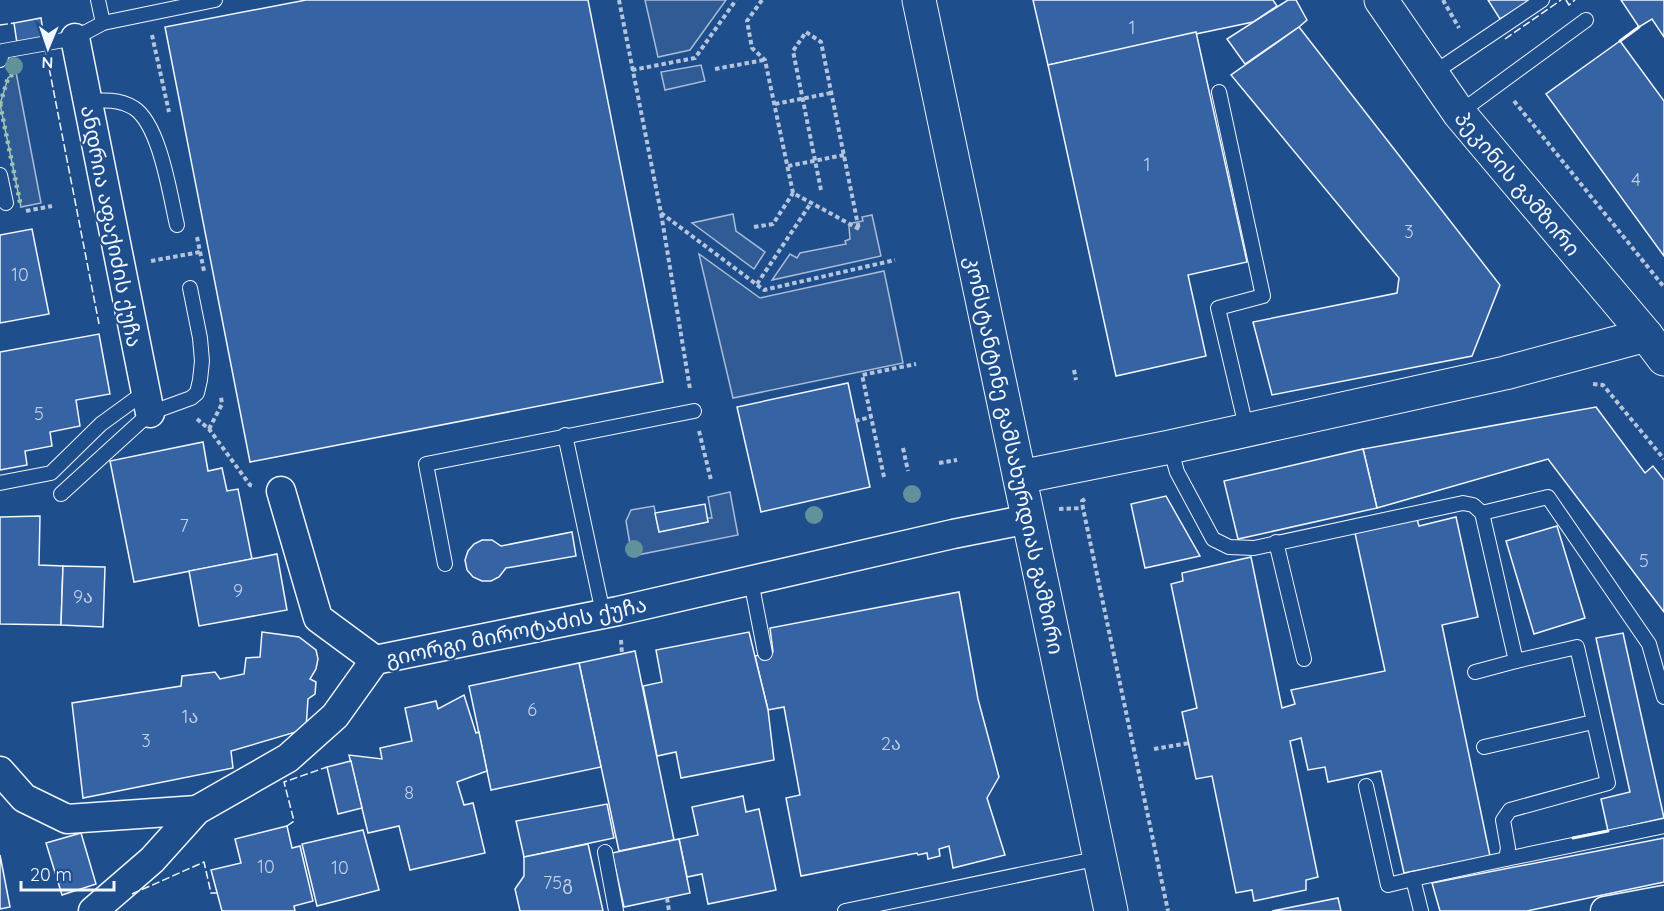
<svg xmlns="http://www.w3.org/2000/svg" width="1664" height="911" font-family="Quicksand,'Noto Sans Georgian',sans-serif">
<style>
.green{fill:#305b95;stroke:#a8bbd7;stroke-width:1.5}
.building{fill:#3563a3;stroke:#f2f6ff;stroke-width:1.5}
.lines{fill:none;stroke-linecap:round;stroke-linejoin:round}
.service-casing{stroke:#f2f6ff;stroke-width:16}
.minor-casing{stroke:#f2f6ff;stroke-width:31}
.primary-casing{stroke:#f2f6ff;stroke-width:35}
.path{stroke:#b3c4dc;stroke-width:4;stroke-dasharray:4.5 3;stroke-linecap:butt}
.service{stroke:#1f4e8c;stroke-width:14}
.minor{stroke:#1f4e8c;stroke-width:28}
.primary{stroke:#1f4e8c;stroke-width:33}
.hedge{stroke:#97c8a6;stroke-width:4.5;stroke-dasharray:3 4.5;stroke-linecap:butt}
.fence{stroke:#f2f6ff;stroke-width:1.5;stroke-dasharray:8 3;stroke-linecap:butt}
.wall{stroke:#f2f6ff;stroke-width:3}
.tree{fill:#61919a}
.labels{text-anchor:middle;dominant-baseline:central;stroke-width:4.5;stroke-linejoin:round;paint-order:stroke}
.number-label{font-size:18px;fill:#c3d1e8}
.street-label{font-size:21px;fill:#f2f6ff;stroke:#1f4e8c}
</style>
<rect width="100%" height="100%" fill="#1f4e8c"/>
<g class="green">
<path d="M 645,0 L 726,0 L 690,50 L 658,57 Z"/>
<path d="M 701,65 L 705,81 L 665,90 L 661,72 Z"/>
<path d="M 16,72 L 41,203 L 21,207 L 0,104 L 8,78 Z"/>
<path d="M 733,214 L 736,231 L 765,252 L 754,269 L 692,223 Z"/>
<path d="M 872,215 L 881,256 L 772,280 L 790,254 L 797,258 L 800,253 L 846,244 L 845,241 L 850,239 L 849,226 L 852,223 L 863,221 L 862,217 Z"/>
<path d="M 699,254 L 760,298 L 884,271 L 903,363 L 733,398 Z"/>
<path d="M 730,492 L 738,535 L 632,556 L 626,521 L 631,510 L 654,506 L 659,531 L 708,522 L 707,518 L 712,518 L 708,497 Z"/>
</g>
<g class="building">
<path d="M 306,0 L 588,0 L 663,382 L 250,462 L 165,27 Z"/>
<path d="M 1033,0 L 1273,0 L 1277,6 L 1253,22 L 1048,65 Z"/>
<path d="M 1288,0 L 1296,0 L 1307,20 L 1299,27 L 1245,64 L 1227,39 Z"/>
<path d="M 1488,0 L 1535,0 L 1517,13 L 1515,10 L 1500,19 Z"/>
<path d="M 1621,0 L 1664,0 L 1664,37 L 1652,19 L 1639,27 Z"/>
<path d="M 41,18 L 44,38 L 17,43 L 14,23 Z"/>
<path d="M 1299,27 L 1500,285 L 1472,356 L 1272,395 L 1253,322 L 1397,293 L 1399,278 L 1231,75 Z"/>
<path d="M 1196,32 L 1247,262 L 1188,275 L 1206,356 L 1116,376 L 1048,65 Z"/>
<path d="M 1620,41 L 1664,101 L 1664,256 L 1546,94 Z"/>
<path d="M 32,229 L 49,314 L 0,323 L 0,235 Z"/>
<path d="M 99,334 L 110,394 L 76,400 L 80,426 L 50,432 L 52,446 L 25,451 L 27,465 L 0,470 L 0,352 Z"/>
<path d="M 848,383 L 870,487 L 761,512 L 737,407 Z"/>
<path d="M 1596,407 L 1645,473 L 1653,466 L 1664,480 L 1664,612 L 1548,459 L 1377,508 L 1363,449 Z"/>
<path d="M 203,442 L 208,471 L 222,468 L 227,491 L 238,489 L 252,559 L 134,582 L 110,461 Z"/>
<path d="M 1363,449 L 1377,508 L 1238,539 L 1224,481 Z"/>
<path d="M 1166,496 L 1200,556 L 1145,568 L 1131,504 Z"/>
<path d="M 705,504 L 708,522 L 659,532 L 655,513 Z"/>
<path d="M 40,516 L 39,565 L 63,566 L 61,625 L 0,624 L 0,517 Z"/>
<path d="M 1456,517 L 1478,617 L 1442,625 L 1490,856 L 1404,873 L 1381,771 L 1328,782 L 1325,767 L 1308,770 L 1301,738 L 1290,741 L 1318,877 L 1306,880 L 1306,890 L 1254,901 L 1252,890 L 1236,893 L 1212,776 L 1196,779 L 1182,712 L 1197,708 L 1171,584 L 1183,581 L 1182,573 L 1251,557 L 1282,708 L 1295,704 L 1291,690 L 1385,671 L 1355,533 L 1417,519 L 1419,526 Z"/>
<path d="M 1557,526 L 1585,618 L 1534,634 L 1506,541 Z"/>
<path d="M 572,532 L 576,556 L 506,568 L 499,577 L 491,581 L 482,581 L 473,577 L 467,570 L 465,560 L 468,551 L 474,544 L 482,540 L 492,540 L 501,546 Z"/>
<path d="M 277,554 L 287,610 L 199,626 L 189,571 Z"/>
<path d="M 63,566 L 105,567 L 103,627 L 61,625 Z"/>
<path d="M 959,592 L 978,699 L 999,777 L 987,798 L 1005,855 L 953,868 L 949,846 L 939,849 L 940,856 L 928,859 L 927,853 L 918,855 L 917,853 L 801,876 L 786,798 L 800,795 L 784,707 L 768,710 L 755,656 L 773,652 L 770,628 Z"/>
<path d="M 262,632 L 299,637 L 316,650 L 318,659 L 316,669 L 310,679 L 316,682 L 315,694 L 308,699 L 306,729 L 231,751 L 233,768 L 83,798 L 72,703 L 181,686 L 182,676 L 215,672 L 220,679 L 244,674 L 246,658 L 260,657 Z"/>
<path d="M 749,632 L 768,710 L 774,760 L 681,778 L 676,752 L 657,756 L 643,686 L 662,682 L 656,650 Z"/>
<path d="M 1623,633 L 1664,818 L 1608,831 L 1601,799 L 1630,792 L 1596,638 Z"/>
<path d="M 635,651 L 674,840 L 619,851 L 579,663 Z"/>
<path d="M 579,663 L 601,767 L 491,790 L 469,686 Z"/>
<path d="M 464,695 L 476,733 L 479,732 L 487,771 L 457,782 L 464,805 L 473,803 L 485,853 L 410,870 L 399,826 L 368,833 L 349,755 L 382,759 L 380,748 L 412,741 L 405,708 L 436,701 L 438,709 Z"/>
<path d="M 351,761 L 362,808 L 338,814 L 327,767 Z"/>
<path d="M 743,796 L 746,812 L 759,809 L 776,890 L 708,904 L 702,874 L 687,877 L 679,839 L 698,835 L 692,807 Z"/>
<path d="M 607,804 L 614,838 L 524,857 L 516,821 Z"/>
<path d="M 287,826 L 292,848 L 300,846 L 313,901 L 294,906 L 295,911 L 222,911 L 211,870 L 241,863 L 235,839 Z"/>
<path d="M 363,830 L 379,890 L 317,906 L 302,844 Z"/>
<path d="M 81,833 L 96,884 L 62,895 L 46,843 Z"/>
<path d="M 1664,838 L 1664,882 L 1527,911 L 1440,911 L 1432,883 Z"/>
<path d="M 679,839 L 690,893 L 624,907 L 612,853 Z"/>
<path d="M 588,844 L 603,911 L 520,911 L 515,889 L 524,876 L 524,857 Z"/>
<path d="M 0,855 L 10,907 L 0,909 Z"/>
<path d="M 1338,898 L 1341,911 L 1272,911 Z"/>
</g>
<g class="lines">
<g class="service-casing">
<g id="service">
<path d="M 98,0 L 103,23"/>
<path d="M 0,60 L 3,51 L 75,38 L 103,23 L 215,0"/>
<path d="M 1432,74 L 1542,0"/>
<path d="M 1219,92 L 1263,296 L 1218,308 L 1247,431"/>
<path d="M 88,101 C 104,100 119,99 134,108 C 160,125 170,195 177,225"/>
<path d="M 1459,113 L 1586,20"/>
<path d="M 0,175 L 6,203"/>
<path d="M 565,435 L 603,613"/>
<path d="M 1170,447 L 1177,472 L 1213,539 L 1229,547 L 1254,548 L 1463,503 L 1473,505 L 1482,513 L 1516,661 L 1577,647 L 1608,783 L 1510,810 L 1503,820 L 1508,848 L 1506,859 L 1413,879 L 1421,911"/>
<path d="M 0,483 L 51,473 L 101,424 L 145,392"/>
<path d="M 61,494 L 150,413 L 191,398 L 197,393 L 200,380 L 202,361 L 200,338 L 190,288"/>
<path d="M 1482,513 L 1548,497 L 1649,644 L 1664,697"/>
<path d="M 1276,542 L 1304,659"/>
<path d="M 445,564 L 426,464 L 694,411"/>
<path d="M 751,581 L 765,653"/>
<path d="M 1475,672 L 1516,661"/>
<path d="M 1484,747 L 1593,722"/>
<path d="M 1366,786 L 1388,885 L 1413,879"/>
<path d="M 605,852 L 616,911"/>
<path d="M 1506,859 L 1664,826"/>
<path d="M 845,911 L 1100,858"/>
</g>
</g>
<g class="minor-casing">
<g id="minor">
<path d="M 75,38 L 150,413"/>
<path d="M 281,491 L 318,618 L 375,660"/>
<path d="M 0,771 L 24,798 L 67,819 L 197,810"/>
<path d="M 93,911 L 152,860 L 197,810 L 288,758 L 335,716 L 375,660 L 618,611 L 953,534 L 1029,519"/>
<path d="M 1605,911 L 1664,900"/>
</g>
</g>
<g class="primary-casing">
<g id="primary">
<path d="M 919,0 L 1111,911"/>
<path d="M 1381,0 L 1459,113 L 1646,335 L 1664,359"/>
<path d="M 1020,477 L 1170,447 L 1505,373 L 1646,335"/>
</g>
</g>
<g class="path">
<path d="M 619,0 L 661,213 L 690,389"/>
<path d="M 762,0 L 747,21 L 752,48 L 765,60 L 793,193 L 859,229"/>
<path d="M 1443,0 L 1459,28"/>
<path d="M 152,35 L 169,112"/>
<path d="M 715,69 L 764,60"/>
<path d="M 632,70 L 695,58 L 736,0"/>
<path d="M 1514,101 L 1664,287"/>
<path d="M 775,104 L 831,93"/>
<path d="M 788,166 L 844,155"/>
<path d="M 821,190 L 793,51 L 806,32 L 821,42 L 859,230"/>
<path d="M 26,211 L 52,206"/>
<path d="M 661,213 L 764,290 L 895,260"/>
<path d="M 754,227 L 773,224 L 793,193"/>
<path d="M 197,237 L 204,271"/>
<path d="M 151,261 L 200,252"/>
<path d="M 757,284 L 811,203"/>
<path d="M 1074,370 L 1076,380"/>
<path d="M 1593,384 L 1603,385 L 1664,459"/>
<path d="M 197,419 L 209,429 L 250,485 L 253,486"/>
<path d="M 855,421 L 871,417"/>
<path d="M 209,429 L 222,404 L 221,397"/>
<path d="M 699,431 L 711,480"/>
<path d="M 903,448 L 908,471"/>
<path d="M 939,463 L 957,460"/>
<path d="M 884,477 L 862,375 L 916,364"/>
<path d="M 1085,499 L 1082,501 L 1083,508 L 1168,911"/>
<path d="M 1059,509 L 1083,508"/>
<path d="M 621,640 L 622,654"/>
<path d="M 1154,749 L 1189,743"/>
<path d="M 667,898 L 669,911"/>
</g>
<use href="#service" class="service"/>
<use href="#minor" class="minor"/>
<use href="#primary" class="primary"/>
<g class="hedge">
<path d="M 0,104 L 21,207"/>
<path d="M 0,104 L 8,78 L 16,72"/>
</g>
<g class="fence">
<path d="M 1566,0 L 1569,5 L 1575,0"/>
<path d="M 0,25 L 14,23"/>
<path d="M 1505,39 L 1561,0"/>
<path d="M 45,47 L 99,324"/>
<path d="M 287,826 L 294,821 L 284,782 L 327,767"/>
<path d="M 132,894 L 204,862 L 211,893 L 217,893"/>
</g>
<g class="wall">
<path d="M 1620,41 L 1639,27"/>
<path d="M 1573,838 L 1608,831"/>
</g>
</g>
<g class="tree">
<circle cx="14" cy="66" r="9"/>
<circle cx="912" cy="494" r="9"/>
<circle cx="814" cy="515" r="9"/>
<circle cx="634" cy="549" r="9"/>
</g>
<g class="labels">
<g class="number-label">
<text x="1132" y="27">1</text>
<text x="1147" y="164">1</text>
<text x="1636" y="179">4</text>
<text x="1409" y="231">3</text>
<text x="20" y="274">10</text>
<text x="39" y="413">5</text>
<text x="184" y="525">7</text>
<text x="1644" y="560">5</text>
<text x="238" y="590">9</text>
<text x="83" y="596">9ა</text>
<text x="532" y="709">6</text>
<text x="190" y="716">1ა</text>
<text x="146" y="740">3</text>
<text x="891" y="743">2ა</text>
<text x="409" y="792">8</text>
<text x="266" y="866">10</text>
<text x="340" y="867">10</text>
<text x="558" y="882">75გ</text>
</g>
<g class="street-label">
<text transform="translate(1518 183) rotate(50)">პეკინის გამზირი</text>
<text transform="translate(112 226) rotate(79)">ანდრია აფაქიძის ქუჩა</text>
<text transform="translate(1015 455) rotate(78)">კონსტანტინე გამსახურდიას გამზირი</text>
<text transform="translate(516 631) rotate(-12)">გიორგი მიროტაძის ქუჩა</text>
</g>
</g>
<g transform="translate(48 48) rotate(182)" stroke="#1f4e8c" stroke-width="4.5" paint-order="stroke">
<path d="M0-4.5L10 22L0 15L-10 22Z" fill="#f2f6ff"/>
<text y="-9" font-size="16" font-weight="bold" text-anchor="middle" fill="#f2f6ff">N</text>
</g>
<path d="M21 881v9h93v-9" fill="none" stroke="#f2f6ff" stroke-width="3"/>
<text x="30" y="881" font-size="18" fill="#f2f6ff" stroke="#1f4e8c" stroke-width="4.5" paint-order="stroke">20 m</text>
</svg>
